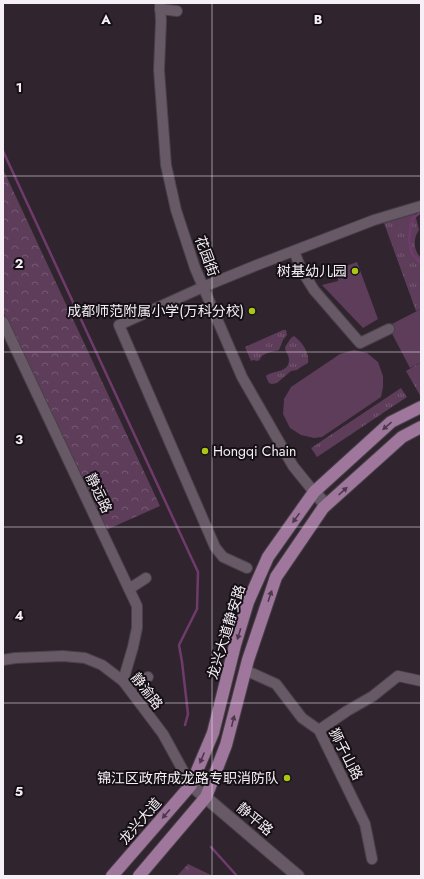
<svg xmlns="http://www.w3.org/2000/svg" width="424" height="879" font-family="Jost,'Noto Sans SC',sans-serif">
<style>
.grass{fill:url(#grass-tufts)}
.park{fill:url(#park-crowns)}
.pitch{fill:#5d3d5a}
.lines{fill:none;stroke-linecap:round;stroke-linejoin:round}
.stream{stroke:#703b6c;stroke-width:2.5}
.minor-casing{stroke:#494048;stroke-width:12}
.tertiary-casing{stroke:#494048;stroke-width:14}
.primary-casing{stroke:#494048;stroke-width:14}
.minor{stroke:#675a66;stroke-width:10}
.tertiary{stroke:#675a66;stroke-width:12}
.primary{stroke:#9f769c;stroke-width:12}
.oneway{fill:#4c394b}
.grid{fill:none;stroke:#f6eff5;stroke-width:1;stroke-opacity:0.55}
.poi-dot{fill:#abc716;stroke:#151015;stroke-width:1.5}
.labels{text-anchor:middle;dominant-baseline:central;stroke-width:4;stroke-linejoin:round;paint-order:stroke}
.street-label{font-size:14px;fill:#f6eff5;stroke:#151015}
.poi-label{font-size:14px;fill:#f6eff5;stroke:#151015;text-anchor:end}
.grid-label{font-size:13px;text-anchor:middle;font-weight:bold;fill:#f6eff5;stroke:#151015;stroke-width:4;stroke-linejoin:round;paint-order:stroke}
</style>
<defs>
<pattern id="grass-tufts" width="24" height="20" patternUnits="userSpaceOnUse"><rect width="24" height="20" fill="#5d3d5a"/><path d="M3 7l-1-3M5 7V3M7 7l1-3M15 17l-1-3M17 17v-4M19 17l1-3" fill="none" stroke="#755972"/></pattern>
<pattern id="park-crowns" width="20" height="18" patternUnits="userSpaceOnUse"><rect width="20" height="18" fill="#5d3d5a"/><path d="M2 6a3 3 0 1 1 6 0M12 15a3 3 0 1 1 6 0" fill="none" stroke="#755972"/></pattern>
</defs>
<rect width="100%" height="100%" fill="#30252f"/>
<g class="grass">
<path d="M 415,214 L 419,230 C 413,238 413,250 421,258 L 421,309 L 416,311 L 384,223 Z"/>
<path d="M 283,330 L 286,330 L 287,335 L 283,340 L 279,350 C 275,351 265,353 262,356 C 261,357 260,359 258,361 L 253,360 L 251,361 L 245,347 Z"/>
<path d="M 294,336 C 302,342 310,353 308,363 L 301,367 L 297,370 L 291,371 L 277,383 L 272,384 L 269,383 L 267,379 L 266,376 C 273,370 289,373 289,360 C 289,355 285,352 285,347 L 291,338 Z"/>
<path d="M 421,362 L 421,397 L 406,371 Z"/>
<path d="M 401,388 L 407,397 L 317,457 L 311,448 Z"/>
</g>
<g class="park">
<path d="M 3,169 L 160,506 L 106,530 L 3,312 Z"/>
<path d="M 188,864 L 213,876 L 177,876 Z"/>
</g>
<g class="pitch">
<path d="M 357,262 L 378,319 L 363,328 L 322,285 L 338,281 L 338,269 Z"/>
<path d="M 421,309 L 421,362 L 410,368 L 388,326 Z"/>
<path d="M 354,350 L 367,353 L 378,362 L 383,376 L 383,387 L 381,397 L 322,437 L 314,438 L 301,435 L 290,428 L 283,414 L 284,399 L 291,387 L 340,354 Z"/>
</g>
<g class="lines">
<g class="stream">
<path d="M 3,151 L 198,572 L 197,609 L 179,645 L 182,662 L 188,714 L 185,725"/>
<path d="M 421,212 L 413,218 L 411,225 L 409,239 L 412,254 L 421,263"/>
<path d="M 211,847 L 237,876"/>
</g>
<g class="minor-casing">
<g id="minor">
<path d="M 160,3 L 161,21 L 159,70 L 166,165 L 176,210 L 195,268 L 242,377 L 293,466 L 314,492"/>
<path d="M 160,9 L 177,11"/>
<path d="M 294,251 L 301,269 L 314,290 L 360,343 L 389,329"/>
<path d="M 3,322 L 137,606 L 137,628 L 133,647 L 123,681 C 133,682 140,683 148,677"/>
<path d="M 247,568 L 223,557 L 215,547 L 119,325 L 203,287 L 257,265 L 374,220 L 421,206"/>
<path d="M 129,589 L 146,578"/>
<path d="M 3,660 L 15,658 L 63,656 L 85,658 L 102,665 L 123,681 L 163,734 L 191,785"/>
<path d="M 245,670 L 276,684 L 302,718 L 319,730 L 365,824 L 372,859"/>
<path d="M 319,730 L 347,711 L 373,696 L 398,676 L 421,681"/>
</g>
</g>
<g class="tertiary-casing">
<g id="tertiary">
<path d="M 314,492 L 326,505"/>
<path d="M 191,785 L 298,876"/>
</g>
</g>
<g class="primary-casing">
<g id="primary">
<path d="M 112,876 L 191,785 L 213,733 L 235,645 L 248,602 L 268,557 L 314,492 L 391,422 L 421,407"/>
<path d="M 139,876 L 206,797 L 226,745 L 248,660 L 276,577 L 323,508 L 402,437 L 421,427"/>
</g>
</g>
<use href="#minor" class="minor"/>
<use href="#tertiary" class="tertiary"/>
<use href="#primary" class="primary"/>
</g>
<defs><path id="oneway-solid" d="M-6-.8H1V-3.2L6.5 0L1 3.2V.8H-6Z"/></defs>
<g class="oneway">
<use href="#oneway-solid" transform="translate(387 426) rotate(139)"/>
<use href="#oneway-solid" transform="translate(343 491) rotate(-42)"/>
<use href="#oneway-solid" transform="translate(296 518) rotate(126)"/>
<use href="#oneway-solid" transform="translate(270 596) rotate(-71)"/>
<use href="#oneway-solid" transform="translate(239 634) rotate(107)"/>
<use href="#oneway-solid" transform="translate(233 721) rotate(-76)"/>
<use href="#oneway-solid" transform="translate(202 758) rotate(113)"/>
<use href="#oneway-solid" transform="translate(166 814) rotate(131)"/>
</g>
<path class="grid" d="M 212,3 L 212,876M 3,176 L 421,176M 3,352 L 421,352M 3,527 L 421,527M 3,703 L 421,703"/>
<g class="poi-dot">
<circle cx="355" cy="271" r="4"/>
<circle cx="252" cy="311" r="4"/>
<circle cx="205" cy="451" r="4"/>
<circle cx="287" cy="778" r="4"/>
</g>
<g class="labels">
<g class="street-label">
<text transform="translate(207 256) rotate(70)">花园街</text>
<text transform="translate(99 493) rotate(65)">静远路</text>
<text transform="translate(226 632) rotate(-73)">龙兴大道静安路</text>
<text transform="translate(147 691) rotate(52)">静渝路</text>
<text transform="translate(346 754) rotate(63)">狮子山路</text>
<text transform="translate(255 819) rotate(40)">静平路</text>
<text transform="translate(140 821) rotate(-49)">龙兴大道</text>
</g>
<g class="poi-label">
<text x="347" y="271">树基幼儿园</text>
<text x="244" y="311">成都师范附属小学(万科分校)</text>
<text x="213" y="451" text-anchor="start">Hongqi Chain</text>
<text x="279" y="778">锦江区政府成龙路专职消防队</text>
</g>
</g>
<g class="grid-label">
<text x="106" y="24">A</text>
<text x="318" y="24">B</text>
<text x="19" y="92">1</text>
<text x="19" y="268">2</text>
<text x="19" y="444">3</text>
<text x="19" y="620">4</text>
<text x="19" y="796">5</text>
</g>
<rect width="424" height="879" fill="none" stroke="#f6eff5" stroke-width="8"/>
</svg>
